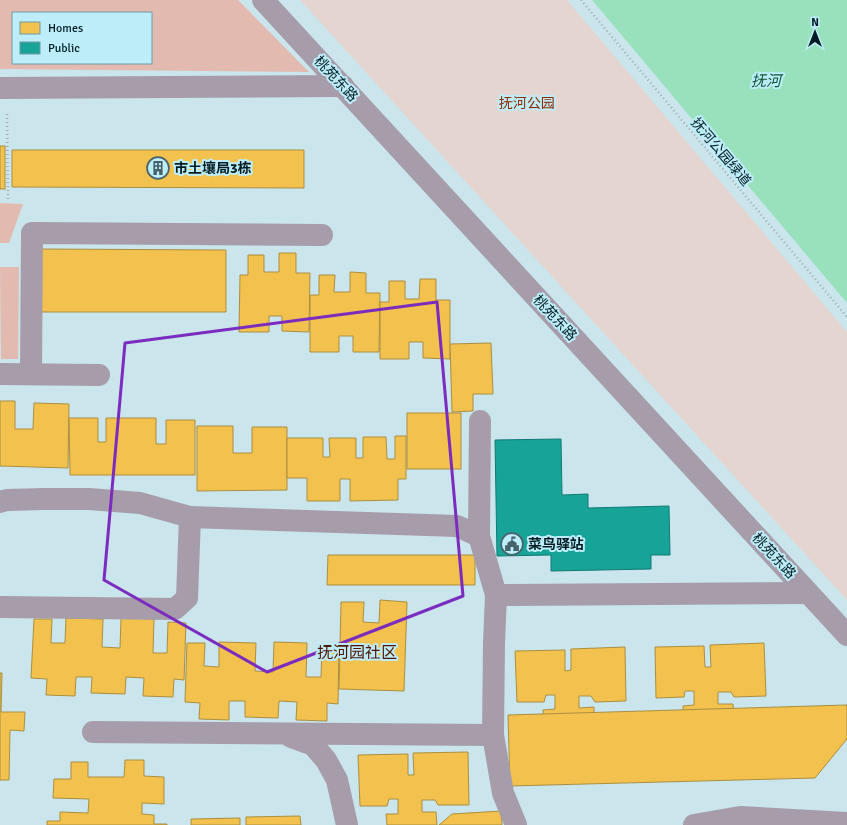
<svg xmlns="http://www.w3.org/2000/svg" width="847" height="825" font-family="Signika,'Noto Sans SC',sans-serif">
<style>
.green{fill:#e5d5d0}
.forest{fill:#e2bab0;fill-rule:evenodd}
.water{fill:#98e1bc}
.homes{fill:#f2c14e;stroke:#aa8f41}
.public{fill:#17a398;stroke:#117a75}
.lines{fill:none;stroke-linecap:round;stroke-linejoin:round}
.path{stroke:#a3aab3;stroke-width:2.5;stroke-dasharray:1 3;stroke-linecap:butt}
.minor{stroke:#a79ca9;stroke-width:22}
.marked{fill:none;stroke:#7b2cbf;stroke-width:3;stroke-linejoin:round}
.labels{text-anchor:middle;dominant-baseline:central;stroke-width:4;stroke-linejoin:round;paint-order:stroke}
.street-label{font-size:14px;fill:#021b22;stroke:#bdedf9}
.park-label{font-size:14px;fill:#942702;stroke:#bdedf9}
.poi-label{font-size:14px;font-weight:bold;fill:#021b22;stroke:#bdedf9;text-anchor:start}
.water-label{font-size:15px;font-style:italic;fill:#0c5431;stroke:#bdedf9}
.quarter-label{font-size:16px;fill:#541301;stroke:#bdedf9}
</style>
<rect width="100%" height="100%" fill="#cae5ec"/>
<path class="green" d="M 300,0 L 567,0 L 847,332 L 847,600 Z"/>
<g class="forest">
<path d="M 0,0 L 238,0 L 309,72 L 0,69 ZM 13,13 L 151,13 L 151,63 L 13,63 Z"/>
<path d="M 0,203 L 23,204 L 9,243 L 0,243 Z"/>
<path d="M 0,267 L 19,267 L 18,359 L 1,359 Z"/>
</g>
<path class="water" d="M 592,0 L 847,0 L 847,303 Z"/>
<g class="homes">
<rect x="0" y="146" width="5" height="43"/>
<path d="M 12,150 L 304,150 L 304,188 L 12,187 Z"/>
<path d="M 40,249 L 226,250 L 226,312 L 40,312 Z"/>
<path d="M 279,253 L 296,253 L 296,273 L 310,273 L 309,332 L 282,331 L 282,316 L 269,316 L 269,332 L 239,332 L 240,275 L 248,275 L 248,255 L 264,255 L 264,272 L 279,272 Z"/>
<path d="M 350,272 L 366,273 L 366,293 L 380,293 L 379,352 L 353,352 L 353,336 L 339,336 L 339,352 L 310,352 L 310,295 L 319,295 L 319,275 L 335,275 L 334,292 L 350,292 Z"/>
<path d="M 420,279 L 436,279 L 436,300 L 450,300 L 450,359 L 423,358 L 423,342 L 409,342 L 409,359 L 380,359 L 380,302 L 389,302 L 389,281 L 405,281 L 405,299 L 419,299 Z"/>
<path d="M 491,343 L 493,394 L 473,394 L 473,411 L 452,412 L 450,344 Z"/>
<path d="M 0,401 L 15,401 L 15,429 L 33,429 L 34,403 L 69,404 L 68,468 L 0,466 Z"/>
<rect x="407" y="413" width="54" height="56"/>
<path d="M 69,418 L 98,418 L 98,442 L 106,442 L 106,418 L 156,418 L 156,444 L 166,444 L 166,420 L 195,420 L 195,475 L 70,475 Z"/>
<path d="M 197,426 L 233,426 L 233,453 L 252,453 L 252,427 L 287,427 L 287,490 L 197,491 Z"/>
<path d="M 395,436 L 406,436 L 406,479 L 398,479 L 398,500 L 350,501 L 350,479 L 340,479 L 340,501 L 307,501 L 307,478 L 287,478 L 287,438 L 323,438 L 323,457 L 330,457 L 329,438 L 356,438 L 356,458 L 363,458 L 363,437 L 386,437 L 387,459 L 395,459 Z"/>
<path d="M 328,555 L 475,555 L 475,585 L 327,585 Z"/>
<path d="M 380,600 L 407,602 L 404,691 L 339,689 L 341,602 L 364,602 L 363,622 L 379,623 Z"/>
<path d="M 66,618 L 103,619 L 102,647 L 120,648 L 121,618 L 154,619 L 153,653 L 167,653 L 168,622 L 186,623 L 184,680 L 174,679 L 173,697 L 143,696 L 144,678 L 126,677 L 125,694 L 91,693 L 92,677 L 76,677 L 75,696 L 46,695 L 47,679 L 31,678 L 34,619 L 52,619 L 51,643 L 65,643 Z"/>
<path d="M 219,642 L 256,643 L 255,671 L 273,672 L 274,642 L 307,643 L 306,677 L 321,677 L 322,646 L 339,646 L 338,704 L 327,703 L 327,721 L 296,720 L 297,702 L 279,701 L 278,718 L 245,717 L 245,701 L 229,701 L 229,720 L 199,719 L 200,703 L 185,702 L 187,643 L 205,643 L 204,666 L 219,667 Z"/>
<path d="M 764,643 L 766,696 L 734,697 L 731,692 L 718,692 L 718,704 L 733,704 L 734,722 L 743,722 L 744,750 L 724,750 L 724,759 L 695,760 L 695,751 L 671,751 L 670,726 L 683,725 L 683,706 L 694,705 L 694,691 L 685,691 L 684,697 L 656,698 L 655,647 L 704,646 L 705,667 L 711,667 L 710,645 Z"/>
<path d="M 625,647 L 626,701 L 595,702 L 591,696 L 579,696 L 579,708 L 594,707 L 594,726 L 603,726 L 604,754 L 585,754 L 585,763 L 556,764 L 555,755 L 531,755 L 531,730 L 544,729 L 543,710 L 555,709 L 555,695 L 546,695 L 544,702 L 517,702 L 515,651 L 565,650 L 565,671 L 571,670 L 571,649 Z"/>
<path d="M 0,673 L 2,673 L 1,712 L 25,712 L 24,731 L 10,730 L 9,780 L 0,780 Z"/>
<path d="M 847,705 L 847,739 L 815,778 L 510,786 L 508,715 Z"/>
<path d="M 468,752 L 469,805 L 438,805 L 435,800 L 422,800 L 422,812 L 436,812 L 437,825 L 387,825 L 386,814 L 398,814 L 398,799 L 389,799 L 387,806 L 360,806 L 358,755 L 408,754 L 408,775 L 414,775 L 413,753 Z"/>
<path d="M 125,760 L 144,760 L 144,776 L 164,777 L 164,804 L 142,803 L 142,814 L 154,815 L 154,824 L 167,824 L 167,825 L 47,825 L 47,821 L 60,821 L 60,812 L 88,813 L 89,799 L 53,798 L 54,779 L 71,779 L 71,762 L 88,762 L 88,777 L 124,777 Z"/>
<path d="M 501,811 L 502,825 L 439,825 L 452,814 Z"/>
<path d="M 300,816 L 301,825 L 246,825 L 246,817 Z"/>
<path d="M 240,818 L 240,825 L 191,825 L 191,819 Z"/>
</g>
<path class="public" d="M 561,439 L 562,495 L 588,494 L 588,508 L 669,506 L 670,555 L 651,555 L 651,569 L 551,571 L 551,555 L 497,556 L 495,440 Z"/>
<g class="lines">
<g class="path">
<path d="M 581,0 L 847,317"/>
<path d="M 7,114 L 8,200"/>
</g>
<g class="minor">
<path d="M 263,0 L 847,635"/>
<path d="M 0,88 L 343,86"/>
<path d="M 0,374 L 99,375"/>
<path d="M 31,374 L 32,233 L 322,235"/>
<path d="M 0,502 L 7,500 L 44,499 L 89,499 L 140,503 L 190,517 L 457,526 L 479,536 L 496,595"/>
<path d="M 479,536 L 480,421"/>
<path d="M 0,607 L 175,609 L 187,598 L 190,517"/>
<path d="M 93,732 L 493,735"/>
<path d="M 291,737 L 313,745 L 326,760 L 337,780 L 347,825"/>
<path d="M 516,825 L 503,793 L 493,735 L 494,643 L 496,595 L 808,593"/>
<path d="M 694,825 L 740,817 L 847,823"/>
</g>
</g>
<path class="marked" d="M 437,302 L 463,596 L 267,672 L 104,580 L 125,343 Z"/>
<defs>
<g id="building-ring" transform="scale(1.15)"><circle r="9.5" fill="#bdedf9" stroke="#486269" stroke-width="1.5"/><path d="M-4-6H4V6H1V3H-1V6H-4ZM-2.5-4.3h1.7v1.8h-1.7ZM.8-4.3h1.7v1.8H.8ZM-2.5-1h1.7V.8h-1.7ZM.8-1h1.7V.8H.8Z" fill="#486269"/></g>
<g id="civic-ring" transform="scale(1.15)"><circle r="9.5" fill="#bdedf9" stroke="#486269" stroke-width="1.5"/><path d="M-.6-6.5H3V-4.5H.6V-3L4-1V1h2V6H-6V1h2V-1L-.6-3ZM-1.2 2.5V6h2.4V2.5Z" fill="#486269"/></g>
</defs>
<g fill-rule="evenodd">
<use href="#building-ring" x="158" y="168"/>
<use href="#civic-ring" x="512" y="544"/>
</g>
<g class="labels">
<g class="street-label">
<text transform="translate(336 79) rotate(47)">桃苑东路</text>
<text transform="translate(721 152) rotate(50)">抚河公园绿道</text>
<text transform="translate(555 318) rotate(47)">桃苑东路</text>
<text transform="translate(774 556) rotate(47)">桃苑东路</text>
</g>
<g class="park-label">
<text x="527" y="103">抚河公园</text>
</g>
<g class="poi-label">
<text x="174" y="168">市土壤局3栋</text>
<text x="528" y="544">菜鸟驿站</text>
</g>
<g class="water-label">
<text x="766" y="81">抚河</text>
</g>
<g class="quarter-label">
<text x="357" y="653">抚河园社区</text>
</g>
</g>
<rect x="12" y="12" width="140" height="52" fill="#bdedf9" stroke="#7299a3"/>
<rect x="20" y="22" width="20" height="12" fill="#f2c14e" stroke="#7299a3"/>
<text x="48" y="32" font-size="12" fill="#021b22">Homes</text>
<rect x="20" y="42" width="20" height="12" fill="#17a398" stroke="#7299a3"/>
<text x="48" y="52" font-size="12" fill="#021b22">Public</text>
<g transform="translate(815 32)" stroke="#bdedf9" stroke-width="3" paint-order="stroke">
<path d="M0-3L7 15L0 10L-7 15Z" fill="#021b22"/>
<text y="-6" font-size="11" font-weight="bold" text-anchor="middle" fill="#021b22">N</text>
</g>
</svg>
